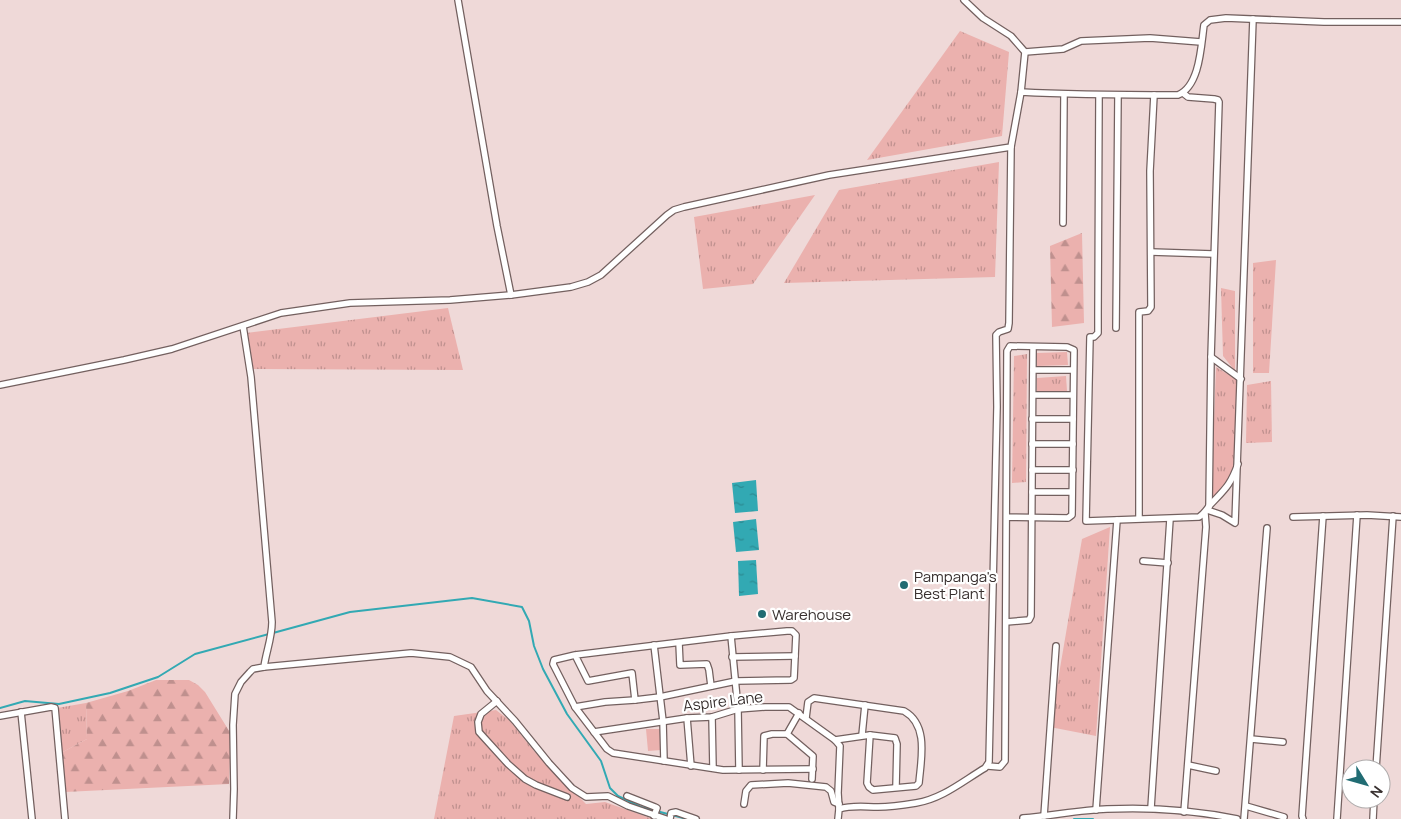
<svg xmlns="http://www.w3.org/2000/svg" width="1401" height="819" font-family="Manrope,sans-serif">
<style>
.grass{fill:url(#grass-tufts)}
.forest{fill:url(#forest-firs)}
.garden{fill:#ebb1ae}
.water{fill:url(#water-ripples)}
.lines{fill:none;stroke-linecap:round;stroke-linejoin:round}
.stream{stroke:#32a9b3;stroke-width:2}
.minor-casing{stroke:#73605f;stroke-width:8}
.minor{stroke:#fff;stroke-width:5.5}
.poi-dot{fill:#216c73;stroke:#fff;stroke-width:2}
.labels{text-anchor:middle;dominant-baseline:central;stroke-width:4.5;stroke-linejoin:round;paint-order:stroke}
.poi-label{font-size:15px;fill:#38302f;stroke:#fff;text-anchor:start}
.street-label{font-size:15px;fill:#38302f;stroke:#fff}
</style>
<defs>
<pattern id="grass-tufts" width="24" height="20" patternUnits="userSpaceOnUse" patternTransform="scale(1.25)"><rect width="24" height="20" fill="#ebb1ae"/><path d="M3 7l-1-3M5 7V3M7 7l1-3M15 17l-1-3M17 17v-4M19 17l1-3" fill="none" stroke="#bf908e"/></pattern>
<pattern id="forest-firs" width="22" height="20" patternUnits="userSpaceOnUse" patternTransform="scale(1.25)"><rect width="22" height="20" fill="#ebb1ae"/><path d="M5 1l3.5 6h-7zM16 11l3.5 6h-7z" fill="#bf908e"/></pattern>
<pattern id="water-ripples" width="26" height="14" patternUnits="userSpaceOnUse" patternTransform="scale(1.25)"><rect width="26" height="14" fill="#32a9b3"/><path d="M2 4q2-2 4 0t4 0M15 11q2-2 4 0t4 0" fill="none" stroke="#2b8a92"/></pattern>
</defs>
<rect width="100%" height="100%" fill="#efd9d8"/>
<g class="grass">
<path d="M 960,31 L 1009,52 L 1002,136 L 867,160 Z"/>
<path d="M 999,162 L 995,277 L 784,283 L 839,190 Z"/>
<path d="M 815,195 L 753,284 L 703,289 L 694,217 Z"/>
<path d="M 1276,260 L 1269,373 L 1253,373 L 1253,263 Z"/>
<path d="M 1221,288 L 1235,291 L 1235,371 L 1223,356 Z"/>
<path d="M 448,308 L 463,370 L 251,369 L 246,333 Z"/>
<path d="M 1067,352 L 1068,365 L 1037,366 L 1037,353 Z"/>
<path d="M 1027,354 L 1026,482 L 1012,483 L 1014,356 Z"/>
<path d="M 1216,367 L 1239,381 L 1236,465 L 1229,480 L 1211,503 Z"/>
<path d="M 1066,376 L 1067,391 L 1037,392 L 1037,378 Z"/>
<path d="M 1271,381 L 1272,442 L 1246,443 L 1247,385 Z"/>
<path d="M 1110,527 L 1096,736 L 1050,727 L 1082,539 Z"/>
<path d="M 86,703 L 87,739 L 61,753 L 57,708 Z"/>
<path d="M 496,710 L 509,720 L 534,751 L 586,804 L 605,802 L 653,819 L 434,819 L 454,716 Z"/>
</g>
<g class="forest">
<path d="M 1082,233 L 1084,323 L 1052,327 L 1050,246 Z"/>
<path d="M 156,680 L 189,680 L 198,685 L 205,692 L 231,734 L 229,784 L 65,792 L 61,753 L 87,739 L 86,703 L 128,691 Z"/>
</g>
<path class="garden" d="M 646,729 L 660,729 L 661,750 L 648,751 Z"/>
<g class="water">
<path d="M 756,480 L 758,511 L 735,513 L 732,483 Z"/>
<path d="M 756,519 L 759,550 L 736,552 L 733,522 Z"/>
<path d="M 756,560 L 758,594 L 739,596 L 738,561 Z"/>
</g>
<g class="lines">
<g class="stream">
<path d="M 273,633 L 350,612 L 472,598 L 522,607 L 529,621 L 534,646 L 543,669 L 567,714 L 601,761 L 610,788 L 618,796 L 641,807 L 687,819"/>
<path d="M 0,708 L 25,701 L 59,704 L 110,693 L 158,677 L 195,654 L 269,634"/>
<path d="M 1074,819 L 1093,819"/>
</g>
<g class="minor-casing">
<g id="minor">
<path d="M 458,0 L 497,226 L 511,295"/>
<path d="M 964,0 L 983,18 L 1011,36 L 1025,52 L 1021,92"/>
<path d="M 1025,52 L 1063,49 L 1081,41 L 1150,38 L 1201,42"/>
<path d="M 1183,93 L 1188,97 L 1214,99 L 1218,100 L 1219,102 L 1211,357 L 1241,379"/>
<path d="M 1099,95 L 1098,312 L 1098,333 L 1094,337 L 1090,337 L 1086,521 L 1199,517 C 1204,514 1206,510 1210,505 C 1225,489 1230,486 1238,464"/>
<path d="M 1063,223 L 1064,95"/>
<path d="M 1151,252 L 1213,254"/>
<path d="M 1116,328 L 1118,95"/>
<path d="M 1033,370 L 1073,370"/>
<path d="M 0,385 L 124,360 L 172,349 L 281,313 L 350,303 L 450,300 L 511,295 L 571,287 L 588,282 L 601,275 L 667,215 L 674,210 L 684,207 L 829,175 L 1011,147 L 1021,92 C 1073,95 1126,95 1178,95 C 1200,86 1201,46 1204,25 L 1210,20 L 1226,18 L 1324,22 L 1401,22"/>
<path d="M 1033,395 L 1073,395"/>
<path d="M 1032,419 L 1073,419"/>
<path d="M 1032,444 L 1073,444"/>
<path d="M 1032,470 L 1073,470"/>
<path d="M 1032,492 L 1072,492"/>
<path d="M 1209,507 L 1211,357"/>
<path d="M 1207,510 L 1222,515 L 1235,523 L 1253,19"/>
<path d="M 1293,517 L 1367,515 L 1401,517"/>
<path d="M 1139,518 L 1139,312 L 1148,311 L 1151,307 L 1150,171 L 1154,95"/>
<path d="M 1143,561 L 1168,563"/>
<path d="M 1006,622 L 1029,620 L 1031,616 L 1033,347"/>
<path d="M 731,636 L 738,709 L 739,770"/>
<path d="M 679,643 L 680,665 L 707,664 L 709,670 L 711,686"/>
<path d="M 654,645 L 663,721 L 664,761"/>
<path d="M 732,657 L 795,656"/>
<path d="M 264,667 L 411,653 L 450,657 L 471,667 L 487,691 L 515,721 L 549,763 L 572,788 L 586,797 L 608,796 L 628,806 L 666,819"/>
<path d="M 635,700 L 605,702 L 575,707 L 607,749 L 613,753 L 723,770 L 813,769"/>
<path d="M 497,701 L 481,714 L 478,722 L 479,732 L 508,764 L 525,779 L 536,785 L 567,797"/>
<path d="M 575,707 L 553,664 L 554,660 L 575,655 L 731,636 L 787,631 L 792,631 L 796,635 L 794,678 L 791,680 L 736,681 L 660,697 L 635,700 L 632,673 L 588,681 L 575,655"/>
<path d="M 21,712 L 32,819"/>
<path d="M 0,716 L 51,707 L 55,708 L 65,819"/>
<path d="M 712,717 L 713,768"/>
<path d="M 687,718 L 691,766"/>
<path d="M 806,718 L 808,702 L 814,698 L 904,711 C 929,725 921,759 919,783 L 916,786 L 873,790 L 869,787 L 867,783 L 870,735"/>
<path d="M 594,732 L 687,718 L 712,717 L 738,709 L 765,707 L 789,707 L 835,740 L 840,746 L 838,793 L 839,809"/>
<path d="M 787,734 L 813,756 L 812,779"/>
<path d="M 862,735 L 865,705"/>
<path d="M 1251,739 L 1283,742"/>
<path d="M 835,740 L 870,735 L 895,738 L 897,744 L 896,787"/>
<path d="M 1188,765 L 1216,771"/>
<path d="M 988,766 L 1000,767 L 1005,761 L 1007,351 L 1010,346 L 1067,347 L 1074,350 L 1072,515 L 1068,518 L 1007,517"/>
<path d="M 1376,769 L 1393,516"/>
<path d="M 763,770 L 764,736 L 772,734 L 787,734 L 799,713"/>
<path d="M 627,796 L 655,807 L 657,808 L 654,816"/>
<path d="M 744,804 L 746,791 L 751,785 L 788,783 L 826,787 L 831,791 L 834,802 L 839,804"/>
<path d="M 1246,806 L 1284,817"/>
<path d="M 1151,808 L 1170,519"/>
<path d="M 1096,810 L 1117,520"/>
<path d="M 1184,812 L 1206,527 L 1205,513"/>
<path d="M 1044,816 L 1056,646"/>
<path d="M 1023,818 C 1051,816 1079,810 1107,809 C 1150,807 1194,810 1237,819"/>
<path d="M 233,819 L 234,789 L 233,725 L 235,694 L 241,682 L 250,672 L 253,669 L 264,667 C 266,652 272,638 272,622 L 251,377 L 243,326"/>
<path d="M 670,819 L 671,813 L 676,812 L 696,819"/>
<path d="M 838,819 L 839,809 C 852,805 864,807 878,807 C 890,807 904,805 916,803 C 942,799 963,781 985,768 L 989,762 L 997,407 L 996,335 L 999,332 L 1008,329 L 1009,323 L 1011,147"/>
<path d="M 1244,819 L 1267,528"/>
<path d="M 1303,819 L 1302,816 L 1323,516"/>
<path d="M 1337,819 L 1357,515"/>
<path d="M 1373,819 L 1374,799"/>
</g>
</g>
<use href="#minor" class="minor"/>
</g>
<g class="poi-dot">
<circle cx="904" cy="585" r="5"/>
<circle cx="762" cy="614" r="5"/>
</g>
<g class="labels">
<g class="poi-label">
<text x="914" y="576">Pampanga's<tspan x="914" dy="17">Best Plant</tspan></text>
<text x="772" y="614">Warehouse</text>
</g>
<g class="street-label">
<text transform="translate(723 701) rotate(-7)">Aspire Lane</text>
</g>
</g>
<g transform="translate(1366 784) rotate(127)"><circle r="24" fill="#ffffff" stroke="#afacac"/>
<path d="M0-4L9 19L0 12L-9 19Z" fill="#216c73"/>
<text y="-8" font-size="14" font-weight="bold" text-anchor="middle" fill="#38302f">N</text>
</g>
</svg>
